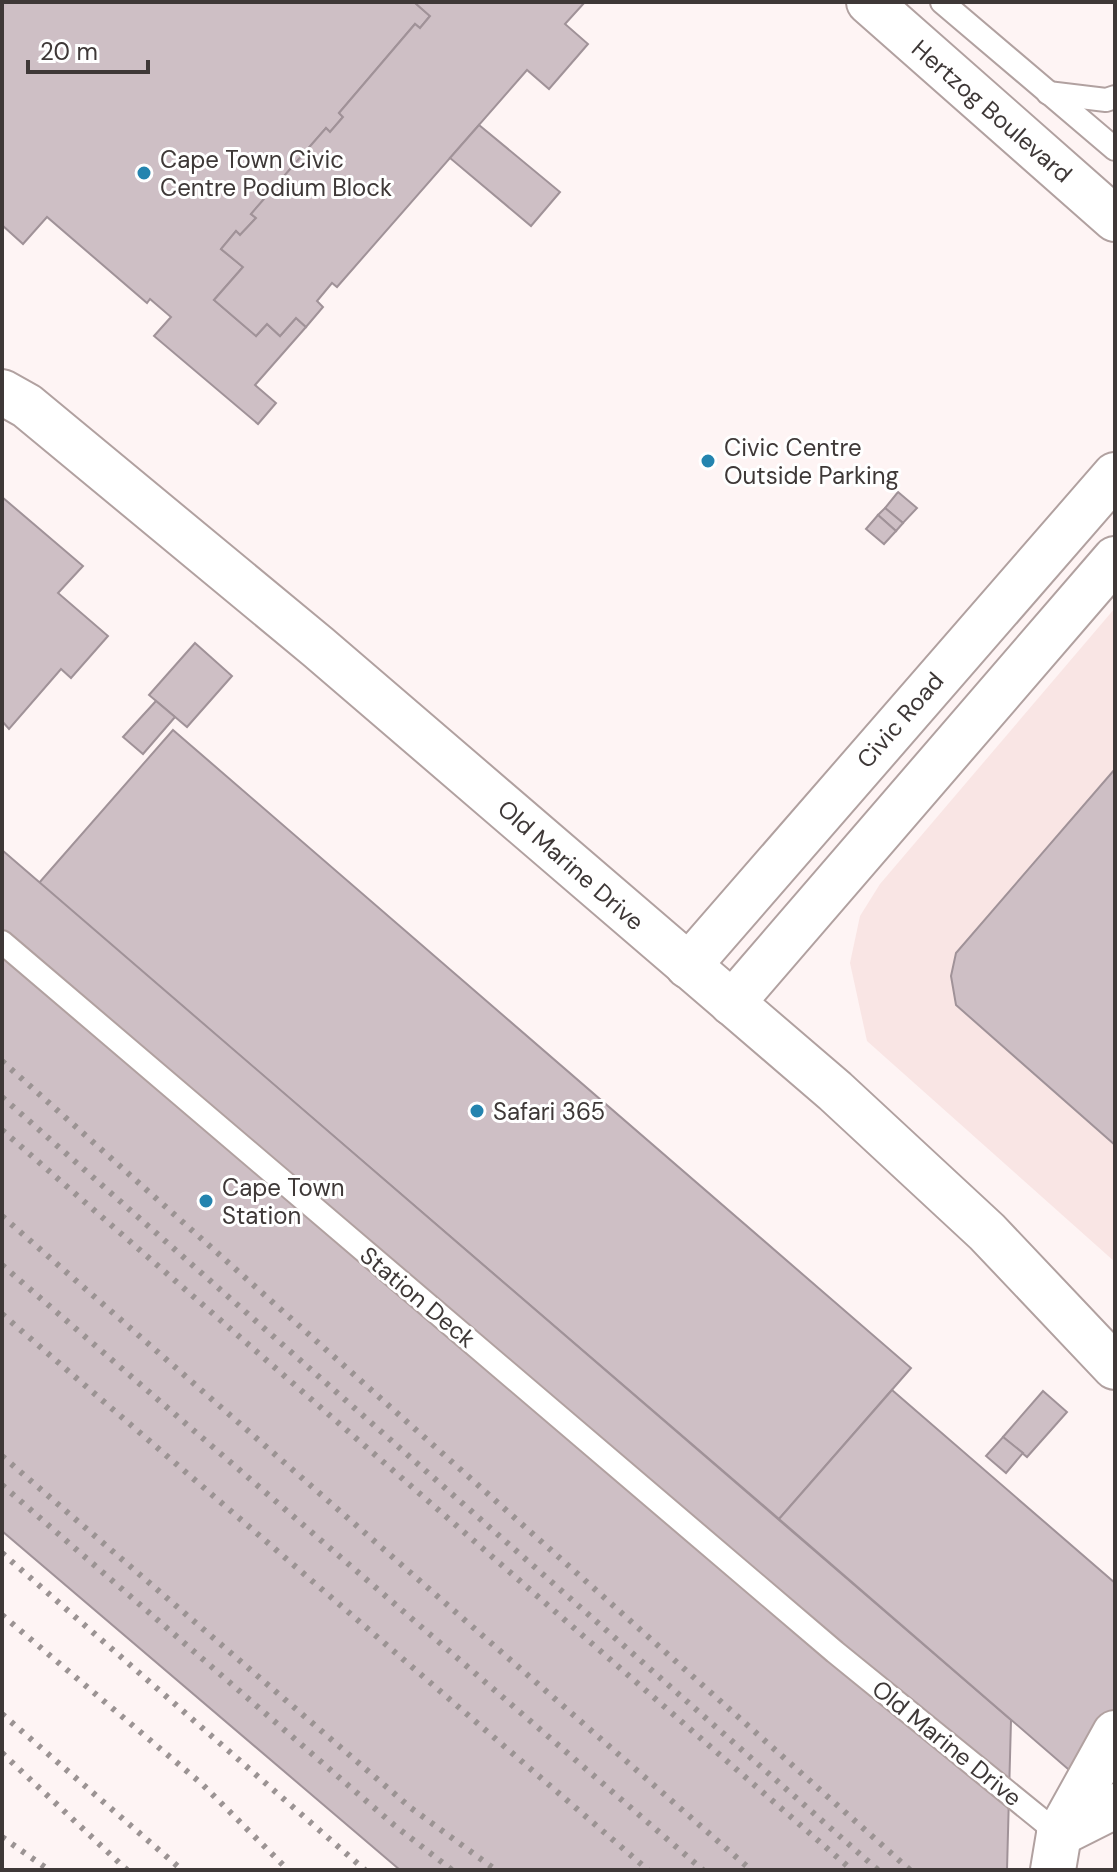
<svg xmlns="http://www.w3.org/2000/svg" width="1117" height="1872" font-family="'DM Sans',sans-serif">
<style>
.built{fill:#f9e5e4}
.building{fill:#cebfc5;stroke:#a09298;stroke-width:2}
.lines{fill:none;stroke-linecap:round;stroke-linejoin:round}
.service-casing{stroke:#b1a1a0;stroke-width:26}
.minor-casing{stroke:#b1a1a0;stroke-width:48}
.tertiary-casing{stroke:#b1a1a0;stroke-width:48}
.secondary-casing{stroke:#b1a1a0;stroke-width:48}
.service{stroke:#fff;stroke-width:22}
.minor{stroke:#fff;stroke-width:44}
.tertiary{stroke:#fff;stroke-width:44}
.secondary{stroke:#fff;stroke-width:44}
.rail{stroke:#9b9393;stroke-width:6;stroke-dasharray:4 8;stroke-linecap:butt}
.poi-dot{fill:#2484af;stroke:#fff;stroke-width:3}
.labels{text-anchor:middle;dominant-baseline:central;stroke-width:6;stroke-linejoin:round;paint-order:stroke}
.street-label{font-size:24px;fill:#3e3837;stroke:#fff}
.poi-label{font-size:24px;fill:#3e3837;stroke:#fff;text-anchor:start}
</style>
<rect width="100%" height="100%" fill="#fef4f4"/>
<path class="built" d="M 1115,608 L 1115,1262 L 867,1041 L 850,963 L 860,916 L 880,884 Z"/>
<g class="building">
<path d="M 2,2 L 414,2 L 430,16 L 420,28 L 415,24 L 339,113 L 343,117 L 330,132 L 326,128 L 251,214 L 256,218 L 240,235 L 236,231 L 221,249 L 243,267 L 214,300 L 256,336 L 267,324 L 280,336 L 296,318 L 306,327 L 255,385 L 276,403 L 258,424 L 154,336 L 171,317 L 150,299 L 147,303 L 47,217 L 23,244 L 2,225 Z"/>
<path d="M 414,2 L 585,2 L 565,24 L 588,44 L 549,89 L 527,70 L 337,287 L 332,283 L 317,301 L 323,307 L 306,327 L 296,318 L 280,336 L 267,324 L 256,336 L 214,300 L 243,267 L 221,249 L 236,231 L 240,235 L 256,218 L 251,214 L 326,128 L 330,132 L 343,117 L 339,113 L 415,24 L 420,28 L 430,16 Z"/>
<path d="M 479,125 L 560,192 L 531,226 L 450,158 Z"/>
<path d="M 898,492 L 917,508 L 903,523 L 885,508 Z"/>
<path d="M 2,497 L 83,566 L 58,593 L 108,636 L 71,678 L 61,669 L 9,729 L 2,721 Z"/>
<path d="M 885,508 L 903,523 L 896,531 L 878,515 Z"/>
<path d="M 878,515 L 896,531 L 884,544 L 866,529 Z"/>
<path d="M 195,643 L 232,676 L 187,727 L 149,695 Z"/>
<path d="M 156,701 L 175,717 L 143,754 L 123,737 Z"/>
<path d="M 173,730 L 911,1368 L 779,1519 L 39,883 Z"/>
<path d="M 1115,769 L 1115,1145 L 956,1005 L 951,976 L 956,953 Z"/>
<path d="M 2,850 L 1011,1720 L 1007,1870 L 400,1870 L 2,1531 Z"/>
<path d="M 892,1390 L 1115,1583 L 1115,1759 L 1090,1788 L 779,1519 Z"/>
<path d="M 1043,1391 L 1067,1412 L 1027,1457 L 1003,1437 Z"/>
<path d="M 1003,1437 L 1023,1453 L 1006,1473 L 986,1456 Z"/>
</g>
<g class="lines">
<g class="service-casing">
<g id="service">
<path d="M 942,2 L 1115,149"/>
<path d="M 1048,93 L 1106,100 L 1115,97"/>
<path d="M 2,942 L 835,1652 L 1059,1834"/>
</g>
</g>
<g class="minor-casing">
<g id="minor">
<path d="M 2,392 L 27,406 L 318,647 L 835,1091 L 987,1232 L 1115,1367"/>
<path d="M 688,966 L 1115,475"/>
<path d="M 732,1003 L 1115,559"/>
</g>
</g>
<g class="tertiary-casing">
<path id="tertiary" d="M 869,2 L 1115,219"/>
</g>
<g class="secondary-casing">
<g id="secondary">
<path d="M 1059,1834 L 1115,1806"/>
<path d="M 1053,1870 L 1059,1834 L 1115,1733"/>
</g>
</g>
<use href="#service" class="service"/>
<use href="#minor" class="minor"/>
<use href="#tertiary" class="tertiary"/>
<use href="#secondary" class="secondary"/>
<g class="rail">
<path d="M 2,1061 L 910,1870"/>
<path d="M 2,1097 L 878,1870"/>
<path d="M 2,1130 L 852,1870"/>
<path d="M 2,1216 L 751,1870"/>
<path d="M 2,1265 L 703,1870"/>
<path d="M 2,1314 L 648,1870"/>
<path d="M 2,1456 L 411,1808 L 496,1870"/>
<path d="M 2,1485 L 394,1825 L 452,1870"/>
<path d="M 2,1553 L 365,1870"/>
<path d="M 2,1615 L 202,1784 L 288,1870"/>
<path d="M 2,1714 L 182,1870"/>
<path d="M 2,1753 L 127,1870"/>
<path d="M 2,1837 L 49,1870"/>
</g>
</g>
<g class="poi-dot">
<circle cx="144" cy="173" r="8"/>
<circle cx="708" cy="461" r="8"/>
<circle cx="477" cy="1111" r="8"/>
<circle cx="206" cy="1201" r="8"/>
</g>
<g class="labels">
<g class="street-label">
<text transform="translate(992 111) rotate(41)">Hertzog Boulevard</text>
<text transform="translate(900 720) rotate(-49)">Civic Road</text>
<text transform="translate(571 865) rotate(41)">Old Marine Drive</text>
<text transform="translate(418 1297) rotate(40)">Station Deck</text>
<text transform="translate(947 1743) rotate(39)">Old Marine Drive</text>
</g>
<g class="poi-label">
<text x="160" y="159">Cape Town Civic<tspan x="160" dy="28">Centre Podium Block</tspan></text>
<text x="724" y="447">Civic Centre<tspan x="724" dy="28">Outside Parking</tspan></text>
<text x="493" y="1111">Safari 365</text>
<text x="222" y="1187">Cape Town<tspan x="222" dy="28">Station</tspan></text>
</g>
</g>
<rect width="1117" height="1872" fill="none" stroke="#3e3837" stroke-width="8"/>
<path d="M28 60v12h120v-12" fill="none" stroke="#3e3837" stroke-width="4"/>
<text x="40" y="60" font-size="24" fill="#3e3837" stroke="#ffffff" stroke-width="6" paint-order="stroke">20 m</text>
</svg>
